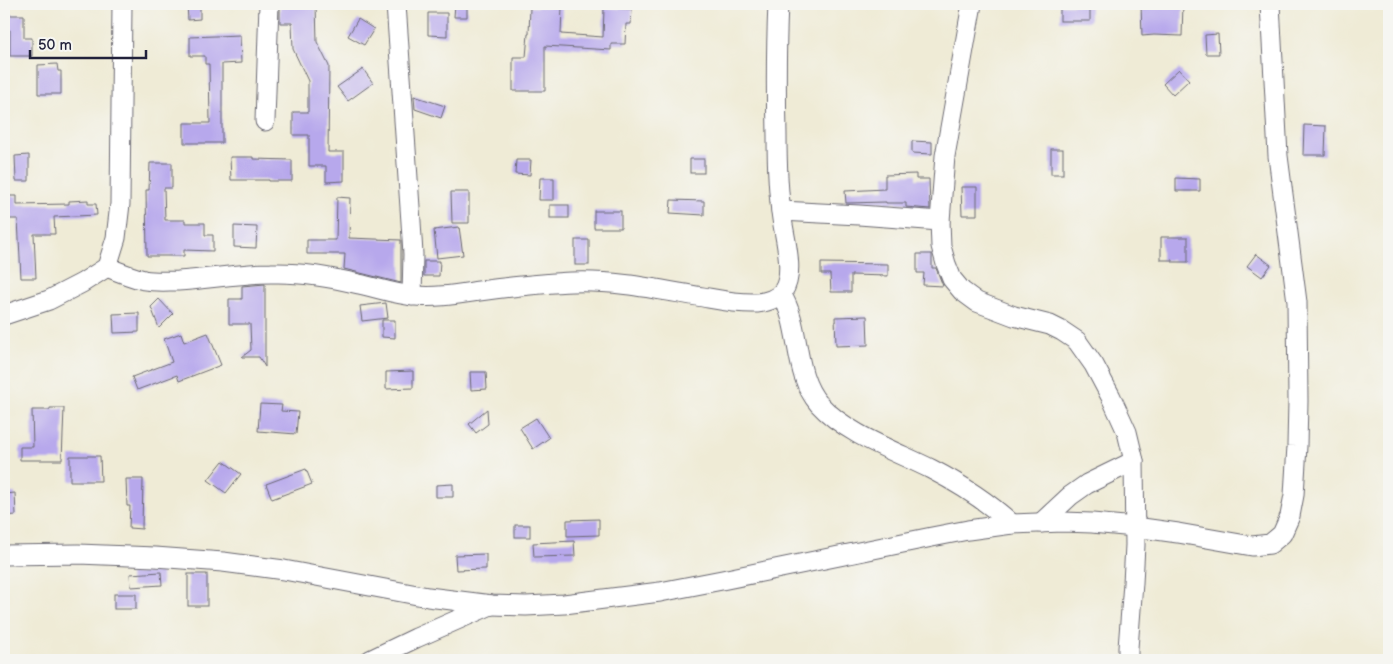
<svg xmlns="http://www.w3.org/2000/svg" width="1393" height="664" font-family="'Balsamiq Sans',sans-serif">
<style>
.building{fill:#b7a8ec}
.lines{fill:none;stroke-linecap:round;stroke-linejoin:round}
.street-casing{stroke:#6a6871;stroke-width:21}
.street{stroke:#fff;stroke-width:19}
</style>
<rect width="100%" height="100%" fill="#f6f6f2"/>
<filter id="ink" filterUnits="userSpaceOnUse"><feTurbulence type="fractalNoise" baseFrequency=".02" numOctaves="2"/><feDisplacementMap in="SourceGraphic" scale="10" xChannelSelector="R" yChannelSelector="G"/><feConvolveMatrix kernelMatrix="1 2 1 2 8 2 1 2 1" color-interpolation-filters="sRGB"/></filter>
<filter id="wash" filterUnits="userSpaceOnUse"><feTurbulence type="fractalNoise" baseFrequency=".0096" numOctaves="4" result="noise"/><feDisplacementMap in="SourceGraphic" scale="20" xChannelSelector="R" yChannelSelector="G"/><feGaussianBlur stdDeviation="1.12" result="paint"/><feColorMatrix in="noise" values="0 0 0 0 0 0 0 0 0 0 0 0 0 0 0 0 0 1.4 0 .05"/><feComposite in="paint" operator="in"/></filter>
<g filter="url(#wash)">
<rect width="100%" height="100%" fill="#efebd6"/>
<g id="blocks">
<g class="building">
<path d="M 187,4 L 200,4 L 200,19 L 188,20 Z"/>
<path d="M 280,4 L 316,4 L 317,42 L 329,66 L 328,152 L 344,152 L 344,181 L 326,182 L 326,166 L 309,166 L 309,135 L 293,135 L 293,112 L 308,112 L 308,81 L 293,49 L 292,23 L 280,23 Z"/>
<path d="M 455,4 L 467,4 L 467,17 L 454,17 Z"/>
<path d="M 1141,4 L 1183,4 L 1182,36 L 1154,35 L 1142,36 Z"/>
<rect x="1060" y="5" width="30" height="16"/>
<path d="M 530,7 L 562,7 L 561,34 L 603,37 L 604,8 L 632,9 L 631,24 L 626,24 L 625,44 L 611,44 L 611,50 L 545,46 L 545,91 L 513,91 L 513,57 L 526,57 L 528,34 L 529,34 Z"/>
<path d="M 428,13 L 447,13 L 447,36 L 428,35 Z"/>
<path d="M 4,15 L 24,15 L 24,38 L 32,38 L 32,56 L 10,56 L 10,30 L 4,30 Z"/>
<path d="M 358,19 L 374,29 L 364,45 L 348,36 Z"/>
<path d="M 1218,34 L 1219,54 L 1206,54 L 1205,35 Z"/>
<path d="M 240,35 L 241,63 L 222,64 L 222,143 L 184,143 L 184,123 L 210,123 L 209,64 L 205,64 L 205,56 L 190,56 L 190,37 Z"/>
<path d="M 57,64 L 58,71 L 61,71 L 61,94 L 38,94 L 38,65 Z"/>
<path d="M 363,69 L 373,83 L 348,101 L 337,87 Z"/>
<path d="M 1179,69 L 1189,80 L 1173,95 L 1163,84 Z"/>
<path d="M 414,96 L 445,106 L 441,118 L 415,109 Z"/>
<path d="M 1304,125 L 1326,126 L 1325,155 L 1303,155 Z"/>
<path d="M 912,141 L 932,142 L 932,154 L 912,153 Z"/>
<rect x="1051" y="149" width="12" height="25"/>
<path d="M 29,155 L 29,181 L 16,181 L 15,156 Z"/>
<path d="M 230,157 L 253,157 L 253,159 L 292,160 L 292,181 L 269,181 L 269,180 L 231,180 Z"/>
<rect x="690" y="159" width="14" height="14"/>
<path d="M 516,160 L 531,160 L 530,175 L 515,174 Z"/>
<path d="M 150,163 L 172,163 L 172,188 L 164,188 L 165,220 L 185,220 L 185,223 L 205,223 L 205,235 L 213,235 L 213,251 L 184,250 L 184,256 L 147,256 L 146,190 L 149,190 Z"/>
<path d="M 916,174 L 916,179 L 929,179 L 930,209 L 906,207 L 906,203 L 886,203 L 886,202 L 846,203 L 845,191 L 885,189 L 885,175 Z"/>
<path d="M 540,178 L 554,178 L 554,200 L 539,200 Z"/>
<path d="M 1176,178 L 1200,179 L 1200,191 L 1176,191 Z"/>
<path d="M 961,187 L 977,187 L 977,215 L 962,215 Z"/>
<path d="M 451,192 L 469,192 L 469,223 L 452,223 Z"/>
<path d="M 4,196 L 17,196 L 17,205 L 69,204 L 69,201 L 88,200 L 88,204 L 96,204 L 97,215 L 54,217 L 55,234 L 34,234 L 36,278 L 21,278 L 18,219 L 4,219 Z"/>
<path d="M 337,197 L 350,198 L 349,238 L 401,240 L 401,283 L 344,269 L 345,254 L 307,254 L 307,240 L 336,240 Z"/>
<path d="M 671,200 L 704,201 L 704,215 L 670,213 Z"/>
<rect x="550" y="205" width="19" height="13"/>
<rect x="594" y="211" width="27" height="17"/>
<path d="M 234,226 L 257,227 L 256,248 L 234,247 Z"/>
<path d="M 459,227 L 463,255 L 437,258 L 434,230 Z"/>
<path d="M 1161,237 L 1188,237 L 1188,262 L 1172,262 L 1172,260 L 1161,260 Z"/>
<rect x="575" y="240" width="14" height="25"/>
<path d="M 917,254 L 932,254 L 932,268 L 936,268 L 943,286 L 923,285 L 924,273 L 917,273 Z"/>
<path d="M 1256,254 L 1271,265 L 1262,277 L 1247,266 Z"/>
<path d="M 424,261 L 440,261 L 439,276 L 424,276 Z"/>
<path d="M 821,263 L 888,264 L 888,276 L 851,275 L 851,292 L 831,292 L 830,274 L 821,274 Z"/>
<path d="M 265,284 L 265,367 L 259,357 L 242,357 L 251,350 L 250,324 L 229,324 L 229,299 L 242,299 L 242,286 Z"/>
<path d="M 159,299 L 173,314 L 159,328 L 151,307 Z"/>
<path d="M 386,303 L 388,318 L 362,321 L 360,306 Z"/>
<path d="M 139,313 L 139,332 L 114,333 L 113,314 Z"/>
<path d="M 867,316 L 868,345 L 836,346 L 835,317 Z"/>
<path d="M 382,320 L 395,320 L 395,338 L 382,337 Z"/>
<path d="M 181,333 L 184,342 L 208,333 L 221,365 L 179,381 L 177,375 L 137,390 L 132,377 L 172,362 L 164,339 Z"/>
<path d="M 413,371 L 413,388 L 386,389 L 386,372 Z"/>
<path d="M 470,372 L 486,372 L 487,389 L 471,390 Z"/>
<path d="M 260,404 L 282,405 L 281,411 L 298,412 L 296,434 L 258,431 Z"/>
<path d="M 50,408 L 64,408 L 62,460 L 20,460 L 20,447 L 33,447 L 32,410 L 50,410 Z"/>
<path d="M 487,409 L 488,424 L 476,433 L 469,424 Z"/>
<path d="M 536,418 L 549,438 L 533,449 L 520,428 Z"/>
<path d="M 70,456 L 100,456 L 101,481 L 70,481 Z"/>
<path d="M 223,461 L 241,474 L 226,493 L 208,480 Z"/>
<path d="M 306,469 L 312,484 L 272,499 L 266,484 Z"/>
<path d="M 126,479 L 143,479 L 142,529 L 129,528 L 130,506 L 127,506 Z"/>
<path d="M 453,484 L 453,497 L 436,497 L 436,485 Z"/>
<path d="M 15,493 L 16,515 L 4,516 L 4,494 Z"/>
<path d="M 599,519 L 599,535 L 567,536 L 567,520 Z"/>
<rect x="515" y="525" width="15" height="12"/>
<path d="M 574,541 L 575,556 L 534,557 L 533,543 Z"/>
<path d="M 486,554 L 486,569 L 456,570 L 455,555 Z"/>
<path d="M 161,572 L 162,585 L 131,587 L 130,574 Z"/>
<rect x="188" y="574" width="19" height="32"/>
<rect x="114" y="594" width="22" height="15"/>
</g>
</g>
</g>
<g filter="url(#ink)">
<use href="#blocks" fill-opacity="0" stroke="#6a6871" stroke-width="1"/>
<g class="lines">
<g class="street-casing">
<g id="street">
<path d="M 396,4 L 411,222 L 413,254 L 412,296"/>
<path d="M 972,4 L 945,156 L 940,221 L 941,246 L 946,264 L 952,279 L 962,291 L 977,302 L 1014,316 L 1050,325 L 1062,331 L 1077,341 L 1094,365 L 1111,397 L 1127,432 L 1134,461 L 1135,545 L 1133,583 L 1128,648 L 1128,660"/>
<path d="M 265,121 L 269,4"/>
<path d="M 781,211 L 859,215 L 940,221"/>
<path d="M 107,267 C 119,272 131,277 144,280 C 155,282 167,281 178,281 C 209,279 240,273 271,273 C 300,272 330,277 359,284 C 378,288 396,295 416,296 C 437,298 458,294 479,291 C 510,287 541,283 572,282 C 616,280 660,290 703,297 C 720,300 739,304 757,303 C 766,302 777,299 783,291 C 795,274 785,239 782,219 C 778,192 777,164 777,136 C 776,92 776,48 778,4"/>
<path d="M 781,294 C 802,326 792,373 819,404 C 846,434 895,451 931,469 C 960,484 988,502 1012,524"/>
<path d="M 4,315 L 49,300 L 82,283 L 107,267 L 116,238 L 120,204 L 122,4"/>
<path d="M 1041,523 L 1070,496 L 1087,484 L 1134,461"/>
<path d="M 4,555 L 78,554 L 155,557 L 223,562 L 284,570 L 428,597 L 492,605 L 526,606 L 564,604 L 660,592 L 722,580 L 932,537 L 968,530 L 1012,524 L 1063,522 L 1092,523 L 1135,527 L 1178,533 L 1252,546 L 1270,544 L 1282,534 L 1290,516 L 1294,495 L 1297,446 L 1298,401 L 1297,302 L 1278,156 L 1270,4"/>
<path d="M 370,660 L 416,638 L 491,605"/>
</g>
</g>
<use href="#street" class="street"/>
</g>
</g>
<rect width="1393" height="664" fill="none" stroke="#f6f6f2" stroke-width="20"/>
<path d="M30 50v8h116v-8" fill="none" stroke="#22223b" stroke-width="2.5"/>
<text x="38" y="50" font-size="15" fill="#22223b" stroke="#f6f6f2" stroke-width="4" paint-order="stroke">50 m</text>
</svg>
